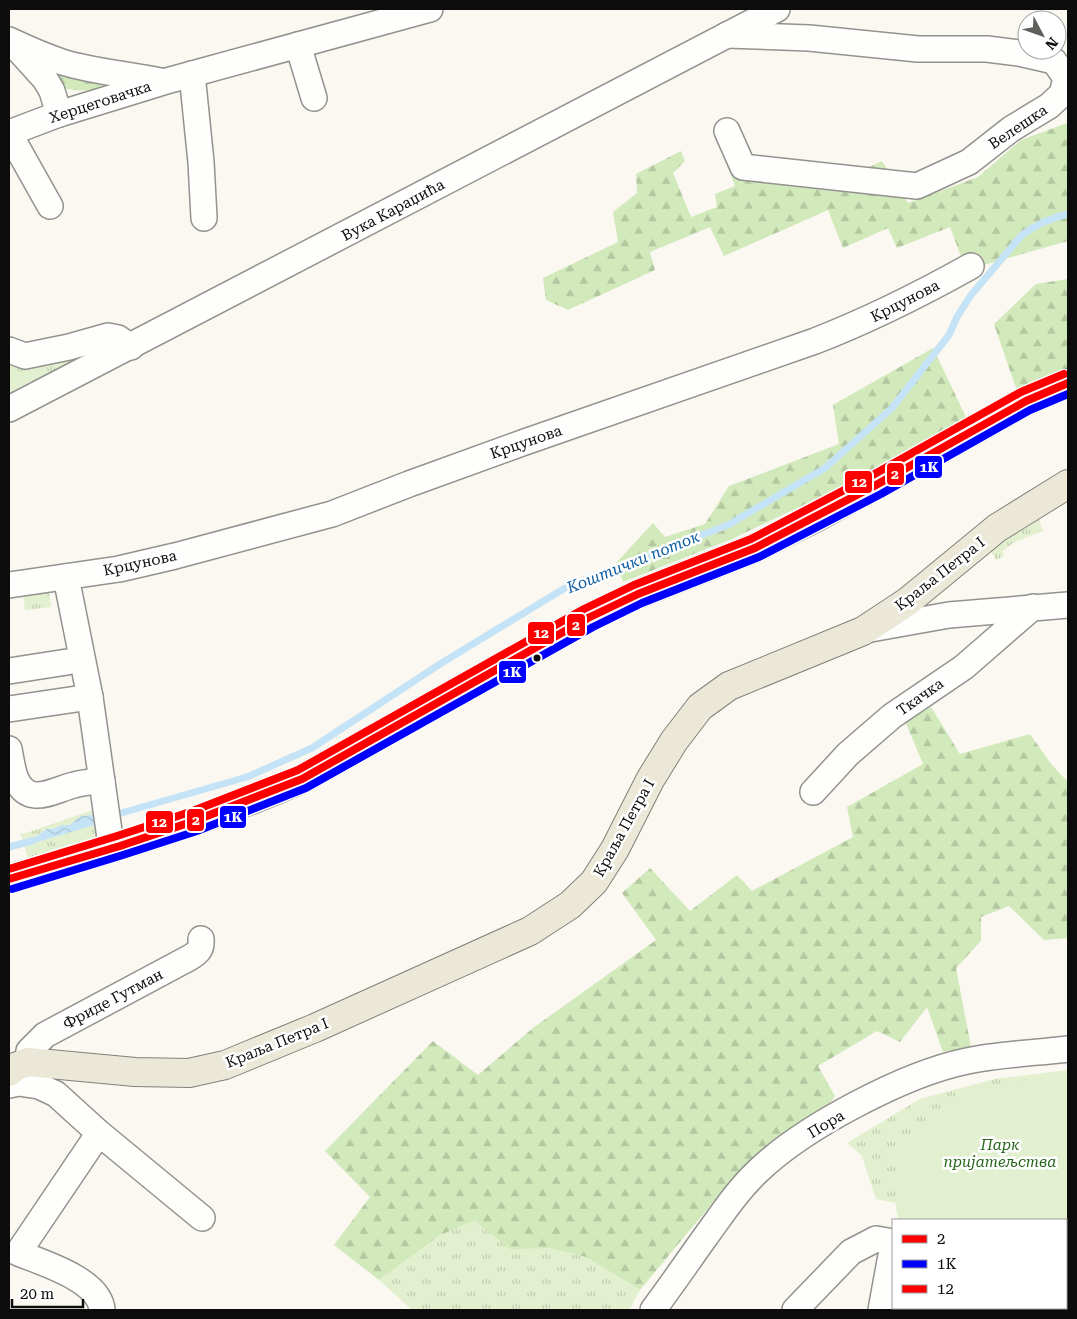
<svg xmlns="http://www.w3.org/2000/svg" width="1077" height="1319" font-family="'Roboto Serif',serif">
<style>
.grass{fill:url(#grass-tufts)}
.forest{fill:url(#forest-firs)}
.park{fill:#e2f0cf}
.water{fill:url(#water-waves)}
.lines{fill:none;stroke-linecap:round;stroke-linejoin:round}
.stream{stroke:#c5e3f6;stroke-width:7}
.minor-casing{stroke:#93928f;stroke-width:28}
.major-casing{stroke:#80807c;stroke-width:30}
.minor{stroke:#fefefd;stroke-width:25}
.major{stroke:#ece8d7;stroke-width:28}
.bus-1-casing{stroke:#fff;stroke-width:11}
.bus-2-casing{stroke:#fff;stroke-width:11}
.bus-3-casing{stroke:#fff;stroke-width:11}
.bus-1{stroke:#f00;stroke-width:8}
.bus-2{stroke:#00f;stroke-width:8}
.bus-3{stroke:#f00;stroke-width:8}
.bus-dot{fill:#0c0c0c;stroke:#fff;stroke-width:2}
.labels{text-anchor:middle;dominant-baseline:central;stroke-width:5;stroke-linejoin:round;paint-order:stroke}
.street-label{font-size:15px;fill:#0c0c0c;stroke:#fff}
.park-label{font-size:15px;font-style:italic;fill:#27661a;stroke:#fff}
.water-label{font-size:16px;font-style:italic;fill:#115ea2;stroke:#fff}
.line-badge{stroke:#fff;stroke-width:2}
.badge-label{font-size:14px;text-anchor:middle;font-weight:bold;fill:#fff}
</style>
<defs>
<pattern id="grass-tufts" width="24" height="20" patternUnits="userSpaceOnUse" patternTransform="scale(1.25)"><rect width="24" height="20" fill="#e2f0cf"/><path d="M3 7l-1-3M5 7V3M7 7l1-3M15 17l-1-3M17 17v-4M19 17l1-3" fill="none" stroke="#c1cdb1"/></pattern>
<pattern id="forest-firs" width="22" height="20" patternUnits="userSpaceOnUse" patternTransform="scale(1.25)"><rect width="22" height="20" fill="#d2e9bc"/><path d="M5 1l3.5 6h-7zM16 11l3.5 6h-7z" fill="#b3c7a0"/></pattern>
<pattern id="water-waves" width="16" height="10" patternUnits="userSpaceOnUse" patternTransform="scale(1.25)"><rect width="16" height="10" fill="#c5e3f6"/><path d="M0 5q4-4 8 0t8 0" fill="none" stroke="#a8c2d2"/></pattern>
</defs>
<rect width="100%" height="100%" fill="#faf8f0"/>
<g class="grass">
<path d="M 109,342 L 34,386 L 31,381 L 9,393 L 9,362 Z"/>
<path d="M 1037,515 L 1043,531 L 1015,542 L 1002,551 L 1004,556 L 996,560 L 988,546 Z"/>
<path d="M 49,590 L 51,607 L 25,610 L 23,593 Z"/>
<path d="M 99,808 L 100,814 L 82,816 L 69,825 L 62,825 L 53,829 L 47,829 L 37,836 L 23,840 L 20,832 L 23,834 Z"/>
<path d="M 101,823 L 103,839 L 32,861 L 28,858 L 24,846 Z"/>
<path d="M 1068,1070 L 910,1206 L 876,1199 L 862,1156 L 847,1143 L 920,1099 L 995,1079 Z"/>
<path d="M 475,1221 L 510,1248 L 549,1248 L 586,1257 L 640,1290 L 629,1310 L 412,1310 L 379,1280 L 440,1235 Z"/>
</g>
<g class="forest">
<path d="M 33,60 L 107,75 C 105,80 104,85 98,88 C 89,92 68,91 59,86 C 50,79 41,68 33,60 Z"/>
<path d="M 1067,123 L 1068,125 L 1068,241 L 966,270 L 950,227 L 897,248 L 888,228 L 843,248 L 828,210 L 724,256 L 710,227 L 650,252 L 655,270 L 568,310 L 546,300 L 543,278 L 618,242 L 613,212 L 637,193 L 636,174 L 681,151 L 685,161 L 673,173 L 691,217 L 717,207 L 715,194 L 735,186 L 719,145 L 751,183 L 794,163 L 843,179 L 882,161 L 908,203 L 978,177 L 1021,140 Z"/>
<path d="M 1068,279 L 1068,368 L 1017,391 L 994,324 L 1036,284 Z"/>
<path d="M 933,348 L 966,417 L 856,480 L 732,539 L 623,582 L 616,563 L 653,523 L 665,537 L 705,524 L 729,486 L 839,444 L 833,405 Z"/>
<path d="M 931,707 L 960,754 L 1030,734 L 1051,764 L 1068,782 L 1068,938 L 1044,940 L 1009,906 L 981,917 L 981,941 L 956,968 L 971,1047 L 943,1052 L 927,1007 L 900,1042 L 877,1031 L 818,1066 L 835,1096 L 828,1106 L 739,1171 L 640,1290 L 586,1257 L 549,1248 L 510,1249 L 475,1221 L 440,1235 L 379,1280 L 334,1245 L 370,1197 L 325,1151 L 433,1041 L 478,1075 L 533,1028 L 656,940 L 622,893 L 650,868 L 690,911 L 737,875 L 752,891 L 853,837 L 847,807 L 923,764 L 905,721 Z"/>
</g>
<path class="park" d="M 1068,1070 L 1068,1310 L 888,1310 L 893,1308 L 1066,1308 L 1066,1220 L 898,1220 L 895,1201 L 899,1156 L 956,1095 Z"/>
<path class="water" d="M 100,814 L 101,823 L 24,846 L 23,840 L 37,836 L 47,829 L 53,829 L 62,825 L 69,825 L 82,816 Z"/>
<g class="lines">
<g class="stream">
<path d="M 111,816 L 247,777 L 312,748 L 440,664 L 570,585 L 728,525 L 825,468 L 892,408 L 949,335 L 957,317 L 971,295 L 1022,235 C 1036,224 1051,218 1068,214"/>
<path d="M 9,847 L 32,841"/>
</g>
<g class="minor-casing">
<g id="minor">
<path d="M 9,40 C 26,48 44,56 62,62 C 94,72 128,74 160,81"/>
<path d="M 298,45 L 314,98"/>
<path d="M 15,46 L 45,79 L 52,91 L 59,114"/>
<path d="M 192,74 L 201,162 L 204,218"/>
<path d="M 727,131 L 743,167 L 917,186 L 969,162 L 1011,129 L 1049,106 L 1062,94 L 1066,78 L 1054,61 L 1019,53 L 987,49 L 918,49 L 809,38 L 727,35"/>
<path d="M 9,133 L 59,114 L 163,82 L 430,9"/>
<path d="M 9,133 L 50,206"/>
<path d="M 9,350 L 25,356 L 69,347 L 108,336 L 118,338 L 131,347"/>
<path d="M 9,409 L 777,9"/>
<path d="M 66,577 L 90,697 L 110,838 L 113,849"/>
<path d="M 9,585 L 119,569 L 175,556 L 332,514 L 409,484 L 522,443 L 815,341 C 869,320 921,294 971,266"/>
<path d="M 865,630 L 949,615 L 1068,605"/>
<path d="M 9,671 L 67,662"/>
<path d="M 9,709 L 90,697"/>
<path d="M 9,749 C 11,758 12,770 16,779 C 29,808 53,790 74,785 C 83,782 93,782 102,781"/>
<path d="M 813,792 L 848,754 L 892,716 L 964,667 L 1033,607"/>
<path d="M 28,1062 L 29,1051 L 45,1035 L 189,958 C 198,953 202,949 201,939"/>
<path d="M 9,1085 L 18,1083 L 39,1086 L 56,1094 L 99,1133 L 202,1218"/>
<path d="M 99,1133 L 18,1253 C 43,1263 100,1280 102,1310"/>
<path d="M 653,1310 C 671,1286 688,1261 706,1236 C 722,1214 737,1191 758,1171 C 804,1127 904,1074 967,1061 C 1000,1054 1035,1053 1068,1049"/>
<path d="M 795,1310 L 851,1252 L 876,1239 L 888,1241 L 892,1250 L 881,1310"/>
</g>
</g>
<g class="major-casing">
<g id="major">
<path d="M 9,879 C 108,850 207,821 302,779 L 588,618 L 638,594 L 755,548 L 817,517 L 876,485 L 1026,401 L 1068,383"/>
<path d="M 9,1072 L 15,1067 L 28,1062 L 135,1072 L 189,1073 L 225,1065 L 315,1028 L 530,931 L 570,905 L 594,882 L 615,849 L 650,780 L 674,741 L 700,707 L 729,686 L 863,631 L 907,602 L 997,528 L 1068,484"/>
</g>
</g>
<use href="#minor" class="minor"/>
<use href="#major" class="major"/>
<g class="bus-1-casing">
<path id="bus-1" d="M 9,879 L 120,846 L 194,821 L 302,779 L 588,618 L 638,594 L 755,548 L 876,485 L 1026,401 L 1068,383"/>
</g>
<g class="bus-2-casing">
<path id="bus-2" d="M 12,889 L 123,855 L 197,831 L 306,788 L 593,627 L 642,603 L 759,557 L 881,494 L 1030,410 L 1068,394"/>
</g>
<g class="bus-3-casing">
<path id="bus-3" d="M 9,869 L 117,836 L 190,812 L 298,770 L 584,609 L 634,585 L 751,539 L 871,476 L 1021,392 L 1064,374"/>
</g>
<use href="#bus-1" class="bus-1"/>
<use href="#bus-2" class="bus-2"/>
<use href="#bus-3" class="bus-3"/>
</g>
<circle class="bus-dot" cx="537" cy="658" r="4.5"/>
<g class="labels">
<g class="street-label">
<text transform="translate(100 102) rotate(-18)">Херцеговачка</text>
<text transform="translate(1018 127) rotate(-34)">Велешка</text>
<text transform="translate(393 210) rotate(-28)">Вука Караџића</text>
<text transform="translate(905 301) rotate(-27)">Крцунова</text>
<text transform="translate(526 442) rotate(-19)">Крцунова</text>
<text transform="translate(140 563) rotate(-12)">Крцунова</text>
<text transform="translate(940 574) rotate(-38)">Краља Петра I</text>
<text transform="translate(920 697) rotate(-35)">Ткачка</text>
<text transform="translate(624 828) rotate(-61)">Краља Петра I</text>
<text transform="translate(113 999) rotate(-28)">Фриде Гутман</text>
<text transform="translate(277 1043) rotate(-22)">Краља Петра I</text>
<text transform="translate(826 1124) rotate(-31)">Пора</text>
</g>
<g class="park-label">
<text x="1000" y="1145">Парк<tspan x="1000" dy="17">пријатељства</tspan></text>
</g>
<g class="water-label">
<text transform="translate(633 562) rotate(-22)">Коштички поток</text>
</g>
</g>
<g class="line-badge">
<rect x="914" y="455" width="29" height="24" rx="5" fill="#00f"/>
<rect x="886" y="462" width="19" height="24" rx="5" fill="#f00"/>
<rect x="844" y="470" width="29" height="24" rx="5" fill="#f00"/>
<rect x="566" y="613" width="20" height="24" rx="5" fill="#f00"/>
<rect x="527" y="621" width="28" height="24" rx="5" fill="#f00"/>
<rect x="498" y="660" width="29" height="24" rx="5" fill="#00f"/>
<rect x="219" y="805" width="28" height="24" rx="5" fill="#00f"/>
<rect x="186" y="808" width="19" height="24" rx="5" fill="#f00"/>
<rect x="145" y="810" width="29" height="24" rx="5" fill="#f00"/>
</g>
<g class="badge-label">
<text x="929" y="472">1K</text>
<text x="895" y="479">2</text>
<text x="859" y="487">12</text>
<text x="576" y="630">2</text>
<text x="541" y="638">12</text>
<text x="512" y="677">1K</text>
<text x="233" y="822">1K</text>
<text x="196" y="825">2</text>
<text x="159" y="827">12</text>
</g>
<rect width="1077" height="1319" fill="none" stroke="#0c0c0c" stroke-width="20"/>
<rect x="892" y="1219" width="175" height="90" fill="#ffffff" stroke="#9e9e9e"/>
<rect x="902" y="1235" width="25" height="8" fill="#ff0000" stroke="#9e9e9e"/>
<text x="937" y="1244" font-size="15" fill="#0c0c0c">2</text>
<rect x="902" y="1260" width="25" height="8" fill="#0000ff" stroke="#9e9e9e"/>
<text x="937" y="1269" font-size="15" fill="#0c0c0c">1K</text>
<rect x="902" y="1285" width="25" height="8" fill="#ff0000" stroke="#9e9e9e"/>
<text x="937" y="1294" font-size="15" fill="#0c0c0c">12</text>
<g transform="translate(1042 35) rotate(131)"><circle r="24" fill="#ffffff" stroke="#9e9e9e"/>
<path d="M0-4L9 19L0 12L-9 19Z" fill="#5f5f5c"/>
<text y="-8" font-size="14" font-weight="bold" text-anchor="middle" fill="#0c0c0c">N</text>
</g>
<path d="M12 1299v8h71v-8" fill="none" stroke="#0c0c0c" stroke-width="2.5"/>
<text x="20" y="1299" font-size="15" fill="#0c0c0c" stroke="#ffffff" stroke-width="4" paint-order="stroke">20 m</text>
</svg>
